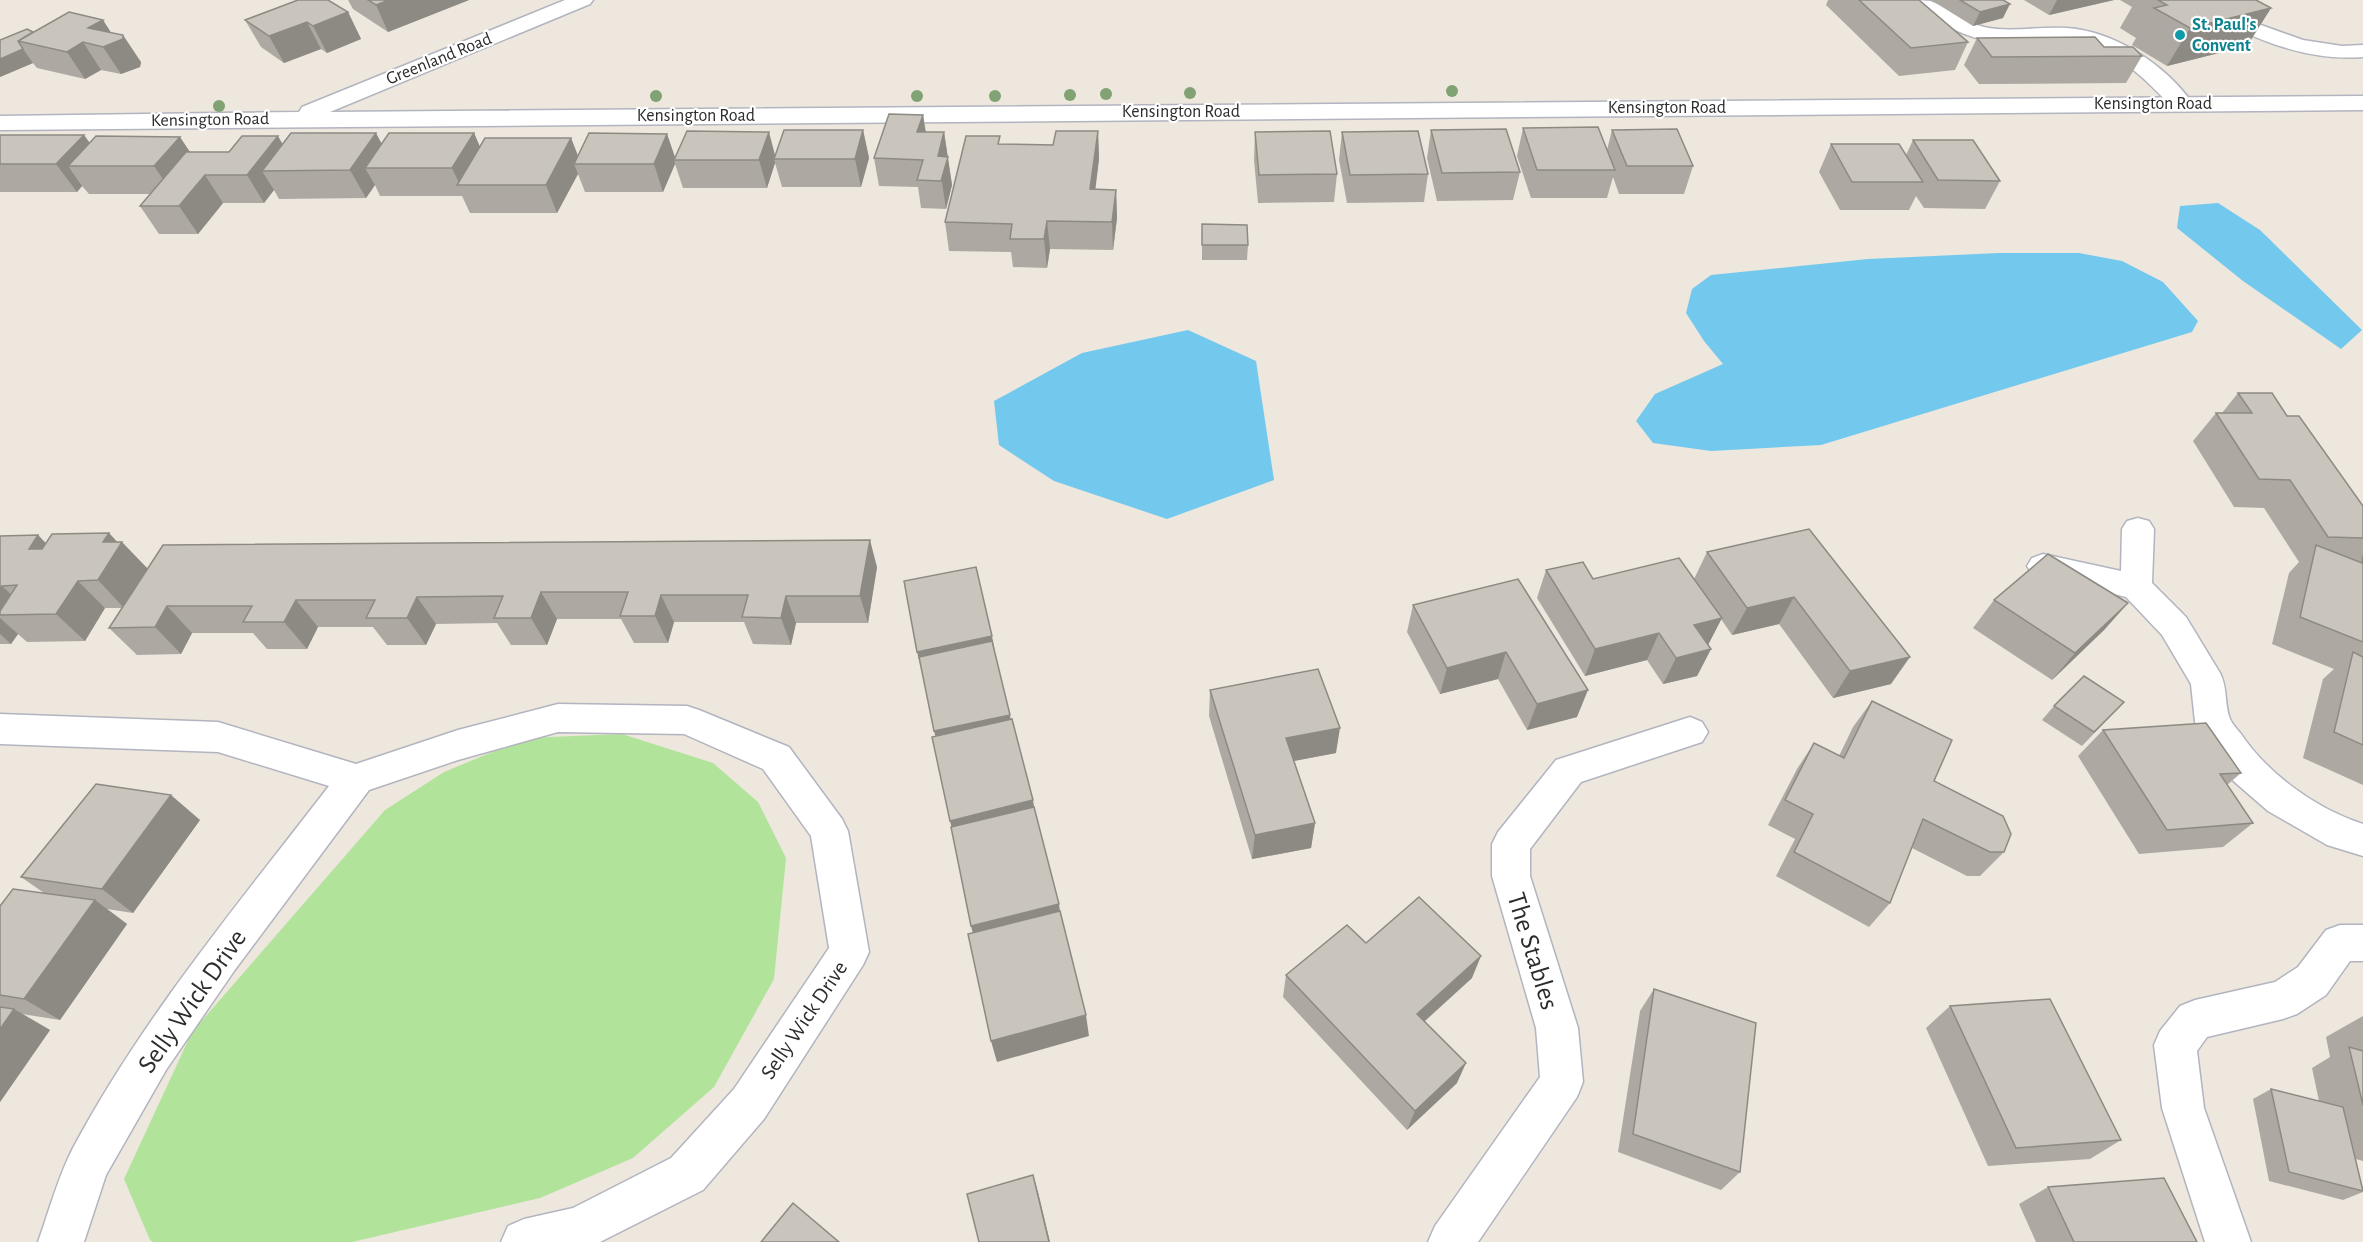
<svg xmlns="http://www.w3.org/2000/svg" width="2363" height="1242" font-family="'Alegreya Sans',sans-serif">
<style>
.green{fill:#b1e39b}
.water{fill:#73c8ed}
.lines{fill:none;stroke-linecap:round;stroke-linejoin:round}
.lane-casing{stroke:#b2b4bf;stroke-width:3}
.street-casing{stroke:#b2b4bf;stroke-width:3}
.lane{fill:#fff;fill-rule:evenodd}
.street{fill:#fff;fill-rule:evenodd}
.tree{fill:#81a273}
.wall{fill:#ada9a2}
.shaded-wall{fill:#8d8a84}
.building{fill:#c9c5bc;stroke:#8d8a84;stroke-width:1.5}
.culture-dot{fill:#0f9aa8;stroke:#fff;stroke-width:2}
.labels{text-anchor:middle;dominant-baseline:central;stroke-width:4.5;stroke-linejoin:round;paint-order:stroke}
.far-culture-label{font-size:18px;font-weight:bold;fill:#0d838f;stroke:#fff;text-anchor:start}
.far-street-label{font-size:18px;fill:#2c2c2c;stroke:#fff}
.street-label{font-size:22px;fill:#2c2c2c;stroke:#fff}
.near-street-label{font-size:27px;fill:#2c2c2c;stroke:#fff}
</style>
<rect width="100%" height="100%" fill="#ede7de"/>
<path class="green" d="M 622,734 L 713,763 L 758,802 L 786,858 L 774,979 L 714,1087 L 633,1158 L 540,1198 L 352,1242 L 153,1242 L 150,1240 L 124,1179 L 192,1032 L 385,810 L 444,772 L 526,738 Z"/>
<g class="water">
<path d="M 2218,203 L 2260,230 L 2362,330 L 2341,349 L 2243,281 L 2177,228 L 2180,206 Z"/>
<path d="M 1999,253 L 2079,253 L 2122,261 L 2163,282 L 2198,321 L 2192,332 L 1821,445 L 1711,451 L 1653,443 L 1636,421 L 1655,394 L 1723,364 L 1704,341 L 1686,313 L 1692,289 L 1711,275 L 1868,259 Z"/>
<path d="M 1188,330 L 1256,361 L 1274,480 L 1167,519 L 1054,481 L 999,445 L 994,401 L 1082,353 Z"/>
</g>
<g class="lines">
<g class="lane-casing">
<g id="lane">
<path d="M 1898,0 C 1908,0 1921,0 1930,1 C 1949,7 1964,22 1984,27 C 2011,33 2039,26 2067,28 C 2114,31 2166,65 2193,104 L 2190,109 L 2182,111 L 2174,109 C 2142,76 2109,40 2059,40 C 2034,40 2010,44 1985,40 C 1954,34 1930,14 1901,4 Z"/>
<path d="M 2184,0 L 2210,0 L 2261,25 L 2303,40 L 2342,46 L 2363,45 L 2363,57 C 2299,62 2242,33 2187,4 Z"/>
</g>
</g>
<g class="street-casing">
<g id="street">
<path d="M 565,0 L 593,0 L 590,4 L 330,112 L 2363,96 L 2363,110 L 0,130 L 0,116 L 299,112 L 302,107 Z"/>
<path d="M 2138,518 L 2149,521 L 2154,529 L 2152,583 L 2186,617 L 2220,673 C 2228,688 2224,704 2230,719 C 2232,724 2237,729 2241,734 C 2268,774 2316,809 2363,824 L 2363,856 L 2327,845 L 2268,811 L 2230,778 L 2195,722 L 2191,684 L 2162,635 L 2126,597 L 2032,574 L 2027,566 L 2032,558 L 2043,554 L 2121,571 L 2122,529 L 2127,521 Z"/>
<path d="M 558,704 L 687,706 L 699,710 L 789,747 L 842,819 L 848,831 L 869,952 L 863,965 L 764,1119 L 703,1190 L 600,1242 L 501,1242 L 508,1226 L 524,1219 L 573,1208 L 671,1158 L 734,1089 L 829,948 L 811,836 L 763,769 L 684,734 L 558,732 L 458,760 L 369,790 L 234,971 L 166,1070 L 106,1175 L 84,1242 L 38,1242 C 49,1211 58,1177 73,1148 C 143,1017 239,903 329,786 L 218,752 L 0,744 L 0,714 L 218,722 L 356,764 L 458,730 Z"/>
<path d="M 1690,717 L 1702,722 L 1708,732 L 1702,742 L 1581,782 L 1530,849 L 1530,876 L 1578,1028 L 1583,1082 L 1577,1097 L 1478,1242 L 1428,1242 L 1435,1226 L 1540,1077 L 1536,1028 L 1492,876 L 1492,844 L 1498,832 L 1556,760 Z"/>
<path d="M 2340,925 L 2363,925 L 2363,961 L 2350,961 L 2326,995 L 2297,1014 L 2283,1019 L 2207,1037 L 2197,1051 L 2204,1108 L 2251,1242 L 2205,1242 L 2162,1108 L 2154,1045 L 2160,1031 L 2180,1006 L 2195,1000 L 2275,982 L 2298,967 L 2326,930 Z"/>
</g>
</g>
<use href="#lane" class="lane"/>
<use href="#street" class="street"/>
</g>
<g class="tree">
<circle cx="1452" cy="91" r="6"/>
<circle cx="1190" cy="93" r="6"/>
<circle cx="1106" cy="94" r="6"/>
<circle cx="1070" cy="95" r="6"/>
<circle cx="656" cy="96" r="6"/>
<circle cx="917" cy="96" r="6"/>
<circle cx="995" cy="96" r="6"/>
<circle cx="219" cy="106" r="6"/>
</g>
<g class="wall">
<path d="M 348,0 L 469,0 L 388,32 L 353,9 Z"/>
<path d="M 1828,0 L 1919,0 L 1968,42 L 1955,70 L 1899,76 L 1826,5 Z"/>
<path d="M 1931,0 L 2003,0 L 2003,18 L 1973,26 Z"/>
<path d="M 2024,0 L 2114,0 L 2049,15 Z"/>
<path d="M 2120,0 L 2256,0 L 2271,8 L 2247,46 L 2167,66 L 2132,45 L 2136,38 L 2120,28 L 2132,7 Z"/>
<path d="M 348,12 L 361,39 L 327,53 L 321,49 L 284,63 L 261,47 L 245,20 Z"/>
<path d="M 103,20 L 111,33 L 141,62 L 140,67 L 121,74 L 101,70 L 85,79 L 37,68 L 33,63 L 0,77 L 0,40 L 33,32 Z"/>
<path d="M 1977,38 L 2104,47 L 2142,56 L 2126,83 L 1979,84 L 1964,65 Z"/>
<path d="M 923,115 L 926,132 L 944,132 L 952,185 L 946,209 L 921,208 L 918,187 L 879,186 L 874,158 Z"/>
<path d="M 1523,128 L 1607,150 L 1612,130 L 1693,166 L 1684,194 L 1619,194 L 1613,177 L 1607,198 L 1531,198 L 1517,156 Z"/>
<path d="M 863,130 L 869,158 L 861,187 L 782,187 L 775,163 L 767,188 L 683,188 L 675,164 L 663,192 L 585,192 L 578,174 L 557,213 L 470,213 L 462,196 L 380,196 L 375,185 L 366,198 L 279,199 L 274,190 L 264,203 L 223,203 L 198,234 L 159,234 L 140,206 L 150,194 L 89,194 L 82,186 L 77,192 L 0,192 L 0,135 L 84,135 L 90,143 L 189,152 L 229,152 L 283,144 L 382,144 L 474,133 L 480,147 L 571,138 L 578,156 L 667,134 L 675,158 L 775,155 Z"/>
<path d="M 1431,130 L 1520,172 L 1513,200 L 1437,201 L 1427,158 Z"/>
<path d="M 1098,131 L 1099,159 L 1095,189 L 1116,190 L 1117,218 L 1113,250 L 1050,249 L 1047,268 L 1013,267 L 1011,252 L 949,251 L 945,222 L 1001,144 L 1053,145 Z"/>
<path d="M 1255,132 L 1337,174 L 1334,202 L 1258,203 L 1254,160 Z"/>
<path d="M 1342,132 L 1428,174 L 1424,202 L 1347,203 L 1339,160 Z"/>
<path d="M 1913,140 L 2000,181 L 1985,209 L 1924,208 L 1916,196 L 1909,210 L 1840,210 L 1819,172 L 1831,144 L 1906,155 Z"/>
<path d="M 1202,224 L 1248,245 L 1247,260 L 1202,260 Z"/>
<path d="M 2238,393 L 2287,416 L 2363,506 L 2363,785 L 2303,758 L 2323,679 L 2334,669 L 2272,644 L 2289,573 L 2299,562 L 2264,508 L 2234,507 L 2193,441 L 2216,413 L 2222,413 Z"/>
<path d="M 1809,529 L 1891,684 L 1833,698 L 1779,624 L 1732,635 L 1721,619 L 1708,645 L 1711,649 L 1697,676 L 1663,684 L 1647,660 L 1585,676 L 1537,598 L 1546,570 L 1593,579 L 1694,579 L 1707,552 Z"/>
<path d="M 109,533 L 117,542 L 148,569 L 877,567 L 868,623 L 796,623 L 791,645 L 753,644 L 744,622 L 674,622 L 668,643 L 634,643 L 621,619 L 557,619 L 547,645 L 511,645 L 497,623 L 436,624 L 426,645 L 387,645 L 373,627 L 318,627 L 307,649 L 267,649 L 253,633 L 192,633 L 181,654 L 137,655 L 109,628 L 123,608 L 105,608 L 85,641 L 27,642 L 18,634 L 11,644 L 0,644 L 0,536 L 38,535 L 45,543 Z"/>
<path d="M 1518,579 L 1577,717 L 1527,730 L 1498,679 L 1440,694 L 1407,632 L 1413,605 Z"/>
<path d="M 1994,600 L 2128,603 L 2104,630 L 2052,680 L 1973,628 Z"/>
<path d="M 1210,690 L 1336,753 L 1294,761 L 1315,823 L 1311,848 L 1252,859 L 1209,716 Z"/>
<path d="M 1872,701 L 1934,781 L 2004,852 L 1980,876 L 1967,876 L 1912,848 L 1890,903 L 1869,927 L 1776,876 L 1795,839 L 1768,825 L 1797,769 L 1814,743 L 1839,756 L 1853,727 Z"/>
<path d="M 2124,702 L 2082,746 L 2042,720 L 2054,706 Z"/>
<path d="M 2103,730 L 2241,773 L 2227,785 L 2253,823 L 2223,847 L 2139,854 L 2078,756 Z"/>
<path d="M 200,820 L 133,913 L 107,909 L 127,924 L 60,1020 L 22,1014 L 50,1030 L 0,1102 L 0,906 L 44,893 L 21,877 Z"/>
<path d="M 1366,943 L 1472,978 L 1424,1022 L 1457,1083 L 1407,1130 L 1283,997 L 1286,975 Z"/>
<path d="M 1654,989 L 1740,1172 L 1721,1190 L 1618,1152 L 1640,1011 Z"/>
<path d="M 1950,1006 L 2121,1140 L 2090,1159 L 1988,1166 L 1926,1028 Z"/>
<path d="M 2363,1016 L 2363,1161 L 2356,1159 L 2363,1192 L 2343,1200 L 2269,1181 L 2253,1099 L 2271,1089 L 2319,1101 L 2312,1068 L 2330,1057 L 2326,1037 Z"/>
<path d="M 2048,1187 L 2197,1242 L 2036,1242 L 2019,1204 Z"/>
</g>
<g class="shaded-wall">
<path d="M 389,0 L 469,0 L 388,32 L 376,5 Z"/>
<path d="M 2057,0 L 2114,0 L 2049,15 Z"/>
<path d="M 2010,4 L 2003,18 L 1973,26 L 1980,12 Z"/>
<path d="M 2271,8 L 2247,46 L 2167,66 L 2190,28 Z"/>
<path d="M 348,12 L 361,39 L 327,53 L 313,26 Z"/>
<path d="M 103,20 L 117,42 L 123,35 L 141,62 L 140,67 L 121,74 L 103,47 L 88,28 Z"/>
<path d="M 307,22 L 321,49 L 284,63 L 269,36 Z"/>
<path d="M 83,42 L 101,70 L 85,79 L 67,52 Z"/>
<path d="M 23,49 L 33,63 L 0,77 L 0,59 Z"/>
<path d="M 923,115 L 927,143 L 917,132 Z"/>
<path d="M 863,130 L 869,158 L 861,187 L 855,159 Z"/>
<path d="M 1098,131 L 1099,159 L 1092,217 L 1090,189 Z"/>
<path d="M 769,132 L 776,159 L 774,159 L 775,163 L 767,188 L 759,160 Z"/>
<path d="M 944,132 L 952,185 L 946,209 L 938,156 Z"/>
<path d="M 376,133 L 391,161 L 365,168 L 375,185 L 366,198 L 350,170 Z"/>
<path d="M 474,133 L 486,161 L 460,185 L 452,168 Z"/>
<path d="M 667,134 L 676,160 L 674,160 L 675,164 L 663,192 L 654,164 Z"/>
<path d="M 84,135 L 103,163 L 68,166 L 82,186 L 77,192 L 56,164 Z"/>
<path d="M 278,136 L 294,164 L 262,171 L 274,190 L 264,203 L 247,175 Z"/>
<path d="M 180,137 L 198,164 L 173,194 L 154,166 Z"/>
<path d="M 571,138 L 581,164 L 574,164 L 578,174 L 557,213 L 546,185 Z"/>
<path d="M 205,175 L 223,203 L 198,234 L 179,206 Z"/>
<path d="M 1116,190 L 1117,218 L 1113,250 L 1112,222 Z"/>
<path d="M 1047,221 L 1050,249 L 1047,268 L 1044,239 Z"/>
<path d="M 109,533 L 120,545 L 122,542 L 148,569 L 124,608 L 98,580 L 103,542 Z"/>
<path d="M 38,535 L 65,563 L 29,549 Z"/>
<path d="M 870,540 L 877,567 L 868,623 L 860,596 Z"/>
<path d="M 78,581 L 105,608 L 85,641 L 56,614 Z"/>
<path d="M 2,586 L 31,613 L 0,615 L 0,589 Z"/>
<path d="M 541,592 L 557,619 L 547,645 L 531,618 Z"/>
<path d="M 661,595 L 674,622 L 668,643 L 655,616 Z"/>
<path d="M 786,596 L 796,623 L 791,645 L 781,618 Z"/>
<path d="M 417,597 L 436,624 L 426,645 L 407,618 Z"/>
<path d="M 1794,597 L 1779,624 L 1732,635 L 1747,608 Z"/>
<path d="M 296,600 L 318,627 L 307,649 L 284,622 Z"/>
<path d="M 2128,603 L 2104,630 L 2052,680 L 2075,653 Z"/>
<path d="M 167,606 L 192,633 L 181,654 L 155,627 Z"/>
<path d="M 0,618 L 18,634 L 11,644 L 0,634 Z"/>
<path d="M 1722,618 L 1708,645 L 1681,652 L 1694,625 Z"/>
<path d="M 1659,633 L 1647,660 L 1585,676 L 1595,649 Z"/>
<path d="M 992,636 L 997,663 L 924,679 L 917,652 Z"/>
<path d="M 1711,649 L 1697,676 L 1663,684 L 1676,658 Z"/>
<path d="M 1506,652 L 1498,679 L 1440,694 L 1447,668 Z"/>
<path d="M 1910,657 L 1891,684 L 1833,698 L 1850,671 Z"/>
<path d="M 1588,690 L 1577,717 L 1527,730 L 1537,704 Z"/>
<path d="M 1010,715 L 1014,741 L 941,757 L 934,731 Z"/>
<path d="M 1340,728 L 1336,753 L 1283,763 L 1286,738 Z"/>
<path d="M 171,795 L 200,820 L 133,913 L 102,889 Z"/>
<path d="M 1033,800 L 1037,824 L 956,845 L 950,821 Z"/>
<path d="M 1315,823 L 1311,848 L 1252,859 L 1255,835 Z"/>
<path d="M 95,900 L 127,924 L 60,1020 L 24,999 Z"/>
<path d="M 1059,904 L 1062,927 L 977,949 L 971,926 Z"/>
<path d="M 1481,956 L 1472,978 L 1409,1035 L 1417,1014 Z"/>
<path d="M 14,1009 L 50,1030 L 0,1102 L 0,1029 Z"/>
<path d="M 1086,1015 L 1089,1036 L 997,1062 L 991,1041 Z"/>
<path d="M 1466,1063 L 1457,1083 L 1407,1130 L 1415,1111 Z"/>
<path d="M 1033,1175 L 1038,1192 L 1050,1242 L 1049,1242 Z"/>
</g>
<g class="building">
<path d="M 298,0 L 328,0 L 348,12 L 313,26 L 307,22 L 269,36 L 245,20 Z"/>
<path d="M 368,0 L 389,0 L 376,5 Z"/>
<path d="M 1859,0 L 1919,0 L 1968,42 L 1911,48 Z"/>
<path d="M 1960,0 L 2003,0 L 2010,4 L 1980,12 Z"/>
<path d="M 2158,0 L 2256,0 L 2271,8 L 2190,28 L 2154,8 L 2167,5 Z"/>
<path d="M 69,12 L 103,20 L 88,28 L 123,35 L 123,39 L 103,47 L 83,42 L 67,52 L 18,41 Z"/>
<path d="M 27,29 L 33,32 L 18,41 L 23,49 L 0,59 L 0,40 Z"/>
<path d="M 2095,37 L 2104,47 L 2133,47 L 2142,56 L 1992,57 L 1977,38 Z"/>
<path d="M 889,114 L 923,115 L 917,132 L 944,132 L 938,156 L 948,157 L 941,181 L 917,180 L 923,160 L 874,158 Z"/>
<path d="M 1598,127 L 1615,170 L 1537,170 L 1523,128 Z"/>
<path d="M 1506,129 L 1520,172 L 1442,173 L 1431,130 Z"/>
<path d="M 1677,129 L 1693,166 L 1627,166 L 1612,130 Z"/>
<path d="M 784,130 L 863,130 L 855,159 L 774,159 Z"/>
<path d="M 687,131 L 769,132 L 759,160 L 674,160 Z"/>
<path d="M 1056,131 L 1098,131 L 1090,189 L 1116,190 L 1112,222 L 1047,221 L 1044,239 L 1010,239 L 1012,224 L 945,222 L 966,136 L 1000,136 L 998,144 L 1053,145 Z"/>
<path d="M 1330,131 L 1337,174 L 1259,175 L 1255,132 Z"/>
<path d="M 1418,131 L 1428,174 L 1350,175 L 1342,132 Z"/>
<path d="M 291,133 L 376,133 L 350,170 L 262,171 Z"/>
<path d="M 389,133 L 474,133 L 452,168 L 365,168 Z"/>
<path d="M 589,133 L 667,134 L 654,164 L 574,164 Z"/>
<path d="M 0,135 L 84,135 L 56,164 L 0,164 Z"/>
<path d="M 96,136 L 180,137 L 154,166 L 68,166 Z"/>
<path d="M 242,136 L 278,136 L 247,175 L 205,175 L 179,206 L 140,206 L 186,152 L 229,152 Z"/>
<path d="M 485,138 L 571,138 L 546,185 L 457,185 Z"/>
<path d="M 1913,140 L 1973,140 L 2000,181 L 1938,180 Z"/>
<path d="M 1831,144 L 1899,144 L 1923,182 L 1852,182 Z"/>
<path d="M 1202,224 L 1247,225 L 1248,245 L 1202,245 Z"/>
<path d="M 2238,393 L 2272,393 L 2287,416 L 2299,416 L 2363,506 L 2363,538 L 2328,537 L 2290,480 L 2259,479 L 2216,413 L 2252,413 Z"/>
<path d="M 1809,529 L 1910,657 L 1850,671 L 1794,597 L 1747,608 L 1707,552 Z"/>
<path d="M 109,533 L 103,542 L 122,542 L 98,580 L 78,581 L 56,614 L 0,615 L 0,611 L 17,585 L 2,586 L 0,589 L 0,536 L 38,535 L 29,549 L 42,549 L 52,534 Z"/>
<path d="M 870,540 L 860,596 L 786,596 L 781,618 L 742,617 L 748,595 L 661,595 L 655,616 L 620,616 L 628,592 L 541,592 L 531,618 L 494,618 L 503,596 L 417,597 L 407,618 L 366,618 L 375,600 L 296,600 L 284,622 L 243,622 L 252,606 L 167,606 L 155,627 L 109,628 L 163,545 Z"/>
<path d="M 2316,545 L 2362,563 L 2363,555 L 2363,642 L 2300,617 Z"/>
<path d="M 2048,554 L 2128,603 L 2075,653 L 1994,600 Z"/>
<path d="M 1679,558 L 1722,618 L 1694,625 L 1711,649 L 1676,658 L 1659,633 L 1595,649 L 1546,570 L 1583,562 L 1593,579 Z"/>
<path d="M 976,567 L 992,636 L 917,652 L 904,581 Z"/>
<path d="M 1518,579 L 1588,690 L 1537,704 L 1506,652 L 1447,668 L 1413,605 Z"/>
<path d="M 992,641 L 1010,715 L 934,731 L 919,657 Z"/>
<path d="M 2353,652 L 2363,657 L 2363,745 L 2334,732 Z"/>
<path d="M 1318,669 L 1340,728 L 1286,738 L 1315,823 L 1255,835 L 1210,690 Z"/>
<path d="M 2084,676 L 2124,702 L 2094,732 L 2054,706 Z"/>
<path d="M 1872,701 L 1952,740 L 1934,781 L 2003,816 L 2011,834 L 2004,852 L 1990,852 L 1923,819 L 1890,903 L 1794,852 L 1813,814 L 1785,800 L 1814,743 L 1844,758 Z"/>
<path d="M 1012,719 L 1033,800 L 950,821 L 932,737 Z"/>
<path d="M 2206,723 L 2241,773 L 2220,774 L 2253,823 L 2167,830 L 2103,730 Z"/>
<path d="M 96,784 L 171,795 L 102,889 L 21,877 Z"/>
<path d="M 1034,807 L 1059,904 L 971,926 L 951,827 Z"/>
<path d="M 13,889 L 95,900 L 24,999 L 0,995 L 0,906 Z"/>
<path d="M 1419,897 L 1481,956 L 1417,1014 L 1466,1063 L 1415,1111 L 1286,975 L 1347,925 L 1366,943 Z"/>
<path d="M 1060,911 L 1086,1015 L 991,1041 L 968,934 Z"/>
<path d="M 1654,989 L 1756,1023 L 1740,1172 L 1633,1134 Z"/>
<path d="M 2050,999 L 2121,1140 L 2016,1148 L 1950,1006 Z"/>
<path d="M 0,1007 L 14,1009 L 0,1029 Z"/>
<path d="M 2349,1047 L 2363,1051 L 2363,1105 Z"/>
<path d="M 2271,1089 L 2343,1107 L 2363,1191 L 2289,1172 Z"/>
<path d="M 1033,1175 L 1049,1242 L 979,1242 L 967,1194 Z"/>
<path d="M 2164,1178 L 2197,1242 L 2074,1242 L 2048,1187 Z"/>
<path d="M 793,1203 L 839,1242 L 761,1242 Z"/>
</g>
<circle class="culture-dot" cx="2180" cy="35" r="6"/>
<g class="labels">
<g class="far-culture-label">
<text x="2192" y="25">St. Paul's<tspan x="2192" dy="21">Convent</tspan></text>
</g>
<g class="far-street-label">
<text transform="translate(439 59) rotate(-22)">Greenland Road</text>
<text x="2153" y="104">Kensington Road</text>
<text x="1667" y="108">Kensington Road</text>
<text x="1181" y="112">Kensington Road</text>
<text x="696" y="116">Kensington Road</text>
<text transform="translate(210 120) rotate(-1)">Kensington Road</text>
</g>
<g class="street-label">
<text transform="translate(804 1020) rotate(-56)">Selly Wick Drive</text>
</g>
<g class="near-street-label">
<text transform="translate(1533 951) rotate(73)">The Stables</text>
<text transform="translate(192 1001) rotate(-55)">Selly Wick Drive</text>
</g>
</g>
</svg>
